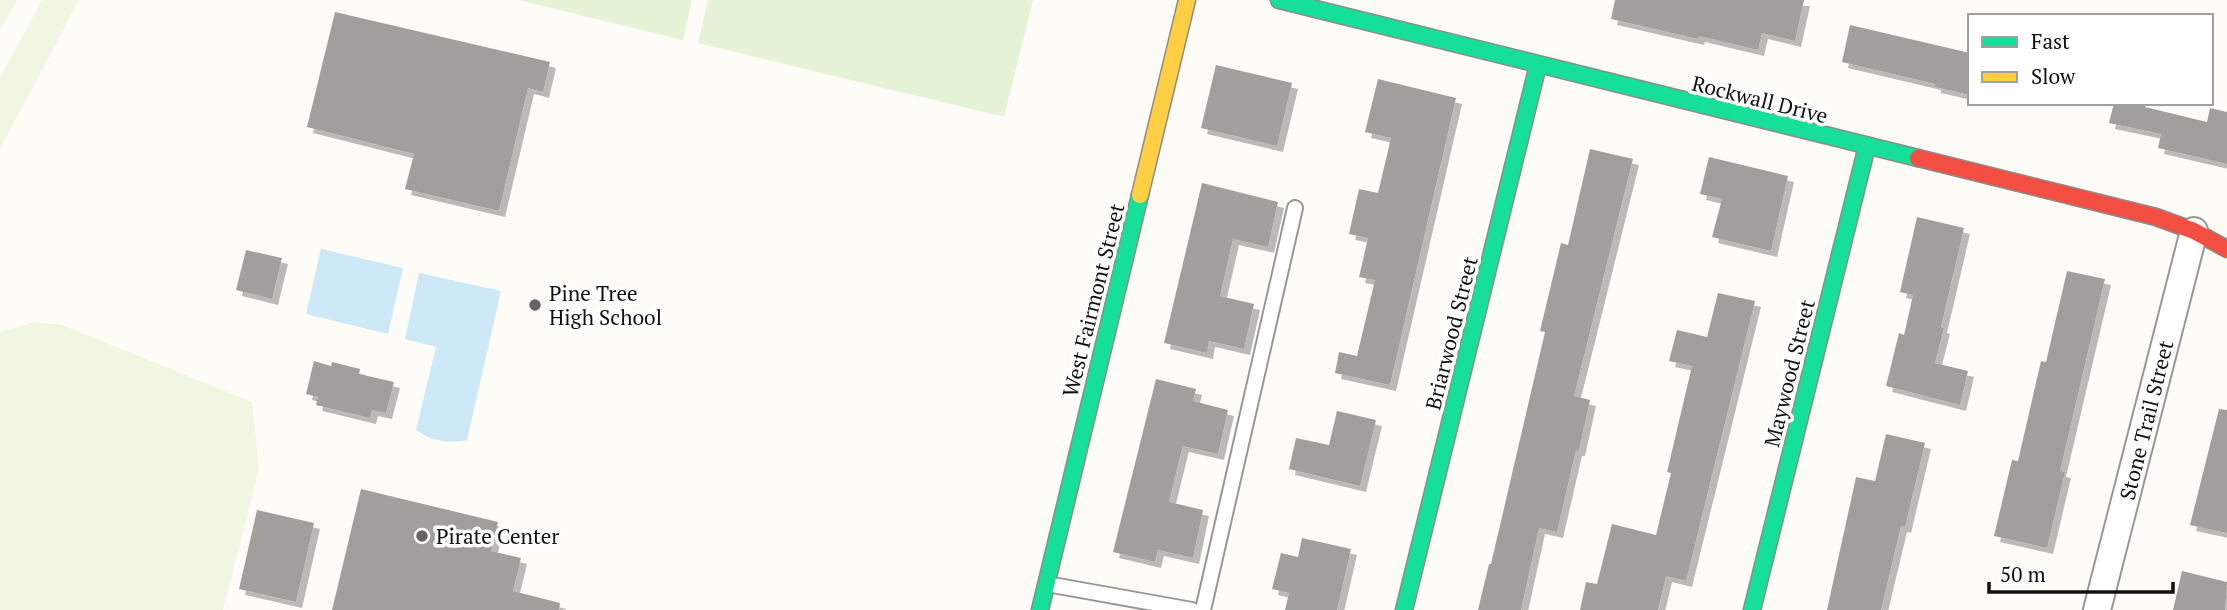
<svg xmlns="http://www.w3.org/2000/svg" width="2227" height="610" font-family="'PT Serif',serif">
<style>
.green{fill:#e7f3d7}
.pitch{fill:#f0f6e1}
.water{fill:#cde8f7}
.building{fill:#a19f9c;filter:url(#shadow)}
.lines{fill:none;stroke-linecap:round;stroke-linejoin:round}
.lane-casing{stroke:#979795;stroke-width:18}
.street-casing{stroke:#979795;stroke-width:30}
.fast-casing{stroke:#8e8d8b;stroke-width:19}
.slow-casing{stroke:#8e8d8b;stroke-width:19}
.jam-casing{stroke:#8e8d8b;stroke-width:19}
.lane{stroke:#fffffe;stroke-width:14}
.street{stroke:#fffffe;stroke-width:26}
.fast{stroke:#16e098;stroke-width:16}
.slow{stroke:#ffcf43;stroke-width:16}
.jam{stroke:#f24e42;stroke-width:16}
.poi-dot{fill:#646362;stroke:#fff;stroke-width:2.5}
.labels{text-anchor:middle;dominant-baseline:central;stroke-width:7;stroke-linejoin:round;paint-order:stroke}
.street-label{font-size:21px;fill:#111;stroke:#fff}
.poi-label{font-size:21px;fill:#111;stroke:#fff;text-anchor:start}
</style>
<defs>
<filter id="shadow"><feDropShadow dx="6" dy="6" stdDeviation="0" flood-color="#0004"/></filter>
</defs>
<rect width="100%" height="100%" fill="#fdfcf7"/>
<g class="green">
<path d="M 518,0 L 692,0 L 683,40 Z"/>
<path d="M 708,0 L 1033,0 L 1004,117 L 698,43 Z"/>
</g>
<g class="pitch">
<path d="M 0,0 L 17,0 L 0,30 Z"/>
<path d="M 42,0 L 79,0 L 0,149 L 0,78 Z"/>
<path d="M 34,322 L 62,325 L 252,402 L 259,469 L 223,610 L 0,610 L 0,332 Z"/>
</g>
<g class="water">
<path d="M 321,249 L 403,268 L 388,334 L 306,314 Z"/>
<path d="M 419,273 L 501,291 L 467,440 C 449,444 431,441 416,430 L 436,347 L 405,339 Z"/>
</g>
<g class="building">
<path d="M 1615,0 L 1804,0 L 1795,41 L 1762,33 L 1758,50 L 1699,36 L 1698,39 L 1611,19 Z"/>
<path d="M 335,12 L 550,62 L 543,92 L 528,88 L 499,211 L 405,189 L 414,154 L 307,127 Z"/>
<path d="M 1850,25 L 1970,53 L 1970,95 L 1935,87 L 1935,84 L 1842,62 Z"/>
<path d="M 1216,65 L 1292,83 L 1277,146 L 1201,128 Z"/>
<path d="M 1378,79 L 1456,98 L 1390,385 L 1335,373 L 1339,352 L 1357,356 L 1375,280 L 1359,277 L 1368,238 L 1349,234 L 1359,189 L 1378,193 L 1391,138 L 1365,132 Z"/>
<path d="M 2114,103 L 2146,103 L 2145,107 L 2207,122 L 2210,108 L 2227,112 L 2227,164 L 2158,148 L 2161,134 L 2109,123 Z"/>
<path d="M 1590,149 L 1633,159 L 1574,396 L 1590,400 L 1579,450 L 1576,450 L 1557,532 L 1539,528 L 1521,610 L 1478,610 L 1489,564 L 1491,564 L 1545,332 L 1540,331 L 1561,243 L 1568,245 Z"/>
<path d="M 1709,157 L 1788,176 L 1771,251 L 1712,237 L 1722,199 L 1700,194 Z"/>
<path d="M 1202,183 L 1278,202 L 1268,247 L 1233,239 L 1220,296 L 1254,304 L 1244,349 L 1209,341 L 1207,353 L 1164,343 Z"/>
<path d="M 1917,217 L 1964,228 L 1941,327 L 1944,328 L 1935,363 L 1968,371 L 1960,405 L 1886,386 L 1899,333 L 1904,335 L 1913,295 L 1900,292 Z"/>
<path d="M 246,250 L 282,258 L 272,299 L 236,290 Z"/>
<path d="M 2067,271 L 2105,279 L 2060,471 L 2065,472 L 2047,548 L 1994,536 L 2012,460 L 2018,461 L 2041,361 L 2046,362 Z"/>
<path d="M 1718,293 L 1755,301 L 1686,581 L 1666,576 L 1658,610 L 1580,610 L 1586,582 L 1597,584 L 1612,524 L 1656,535 L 1671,473 L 1667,472 L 1692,366 L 1669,361 L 1677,330 L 1707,337 Z"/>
<path d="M 314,361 L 331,366 L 332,362 L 360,369 L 359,374 L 394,382 L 386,413 L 372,410 L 370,418 L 316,405 L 318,397 L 306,394 Z"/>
<path d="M 1156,379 L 1196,389 L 1193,401 L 1228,410 L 1218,454 L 1183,446 L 1180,457 L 1169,502 L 1203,510 L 1193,558 L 1158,550 L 1155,562 L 1113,552 Z"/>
<path d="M 2219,409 L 2227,410 L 2227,533 L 2190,525 Z"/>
<path d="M 1337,411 L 1376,420 L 1360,486 L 1289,469 L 1296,438 L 1329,445 Z"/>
<path d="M 1886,434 L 1925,443 L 1905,527 L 1901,526 L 1881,610 L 1827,610 L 1856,477 L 1875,481 Z"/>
<path d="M 361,489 L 498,522 L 491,551 L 521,558 L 513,591 L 560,603 L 559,610 L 332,610 Z"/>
<path d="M 257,510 L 314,523 L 296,602 L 239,589 Z"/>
<path d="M 1302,538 L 1351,549 L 1337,610 L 1285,610 L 1289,593 L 1272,589 L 1281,553 L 1298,557 Z"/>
<path d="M 2182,571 L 2227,582 L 2225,610 L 2173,610 Z"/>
</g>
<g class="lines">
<g class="lane-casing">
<g id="lane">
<path d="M 1047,584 L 1192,610"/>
<path d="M 1203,610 L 1295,208"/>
</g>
</g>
<g class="street-casing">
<path id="street" d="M 2097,610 L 2194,231"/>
</g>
<g class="fast-casing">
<g id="fast">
<path d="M 1279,0 L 1918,158"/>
<path d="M 1040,610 L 1140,195"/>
<path d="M 1404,610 L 1538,65"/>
<path d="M 1752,610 L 1867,146"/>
</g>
</g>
<g class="slow-casing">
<path id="slow" d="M 1140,195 L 1187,0"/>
</g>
<g class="jam-casing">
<path id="jam" d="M 1918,158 L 2156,217 L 2194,231 L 2227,249"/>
</g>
<use href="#lane" class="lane"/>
<use href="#street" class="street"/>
<use href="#fast" class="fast"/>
<use href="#slow" class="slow"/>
<use href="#jam" class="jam"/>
</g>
<g class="poi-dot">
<circle cx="535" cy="305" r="7"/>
<circle cx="422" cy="536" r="7"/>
</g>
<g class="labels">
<g class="street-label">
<text transform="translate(1760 99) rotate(14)">Rockwall Drive</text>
<text transform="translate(1093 300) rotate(-76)">West Fairmont Street</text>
<text transform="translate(1451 333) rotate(-76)">Briarwood Street</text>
<text transform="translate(1789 373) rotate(-76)">Maywood Street</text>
<text transform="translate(2146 420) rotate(-76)">Stone Trail Street</text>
</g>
<g class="poi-label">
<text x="549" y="293">Pine Tree<tspan x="549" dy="24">High School</tspan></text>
<text x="436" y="536">Pirate Center</text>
</g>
</g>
<rect x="1968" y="14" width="245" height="91" fill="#ffffff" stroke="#a0a0a0" stroke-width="2"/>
<rect x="1982" y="37" width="35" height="10" fill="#16e098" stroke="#a0a0a0" stroke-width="2"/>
<text x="2031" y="49" font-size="21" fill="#111111">Fast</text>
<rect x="1982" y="72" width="35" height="10" fill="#ffcf43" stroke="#a0a0a0" stroke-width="2"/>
<text x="2031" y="84" font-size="21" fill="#111111">Slow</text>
<path d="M1989 582v10h184v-10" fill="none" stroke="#111111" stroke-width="3.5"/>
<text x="2000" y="582" font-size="21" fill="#111111" stroke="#ffffff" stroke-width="5" paint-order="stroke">50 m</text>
</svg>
